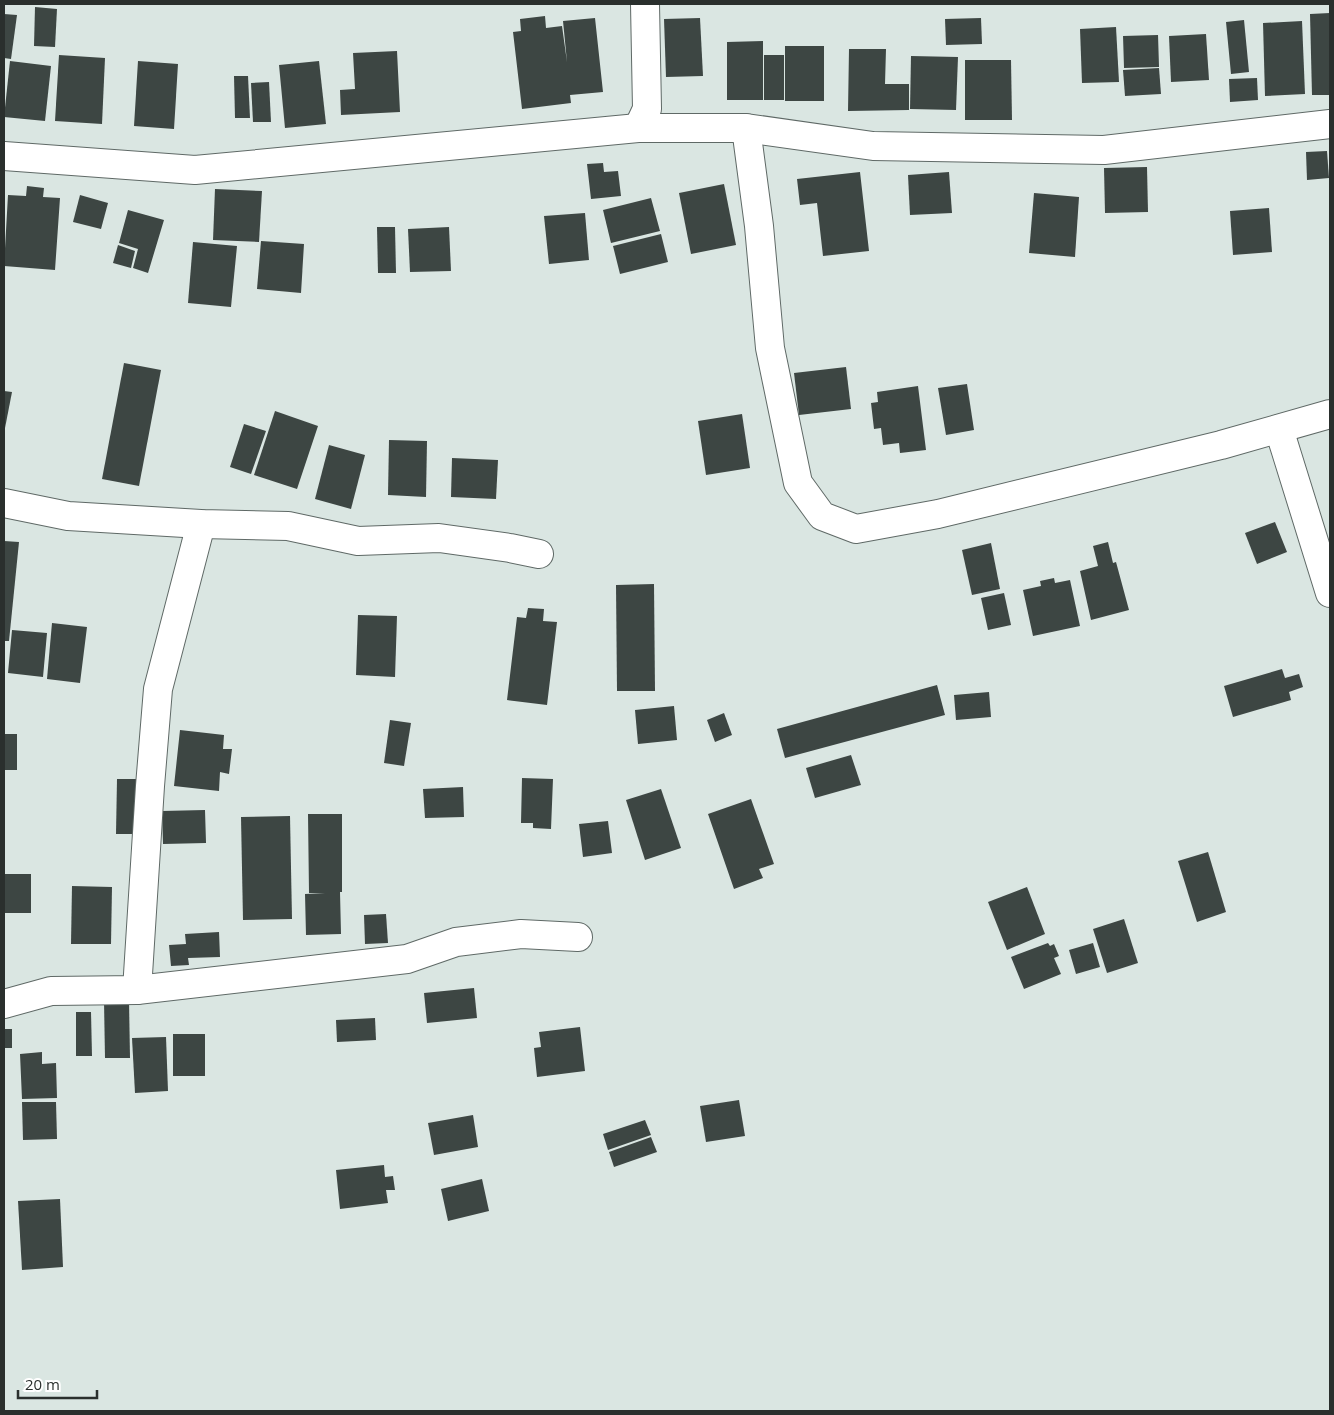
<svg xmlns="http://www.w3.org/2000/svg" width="1334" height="1415" font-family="'Open Sans',sans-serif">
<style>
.building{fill:#3d4643}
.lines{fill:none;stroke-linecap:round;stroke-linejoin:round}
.street-casing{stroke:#5f6966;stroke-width:30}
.street{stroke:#fff;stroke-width:28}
</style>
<rect width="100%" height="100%" fill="#dae6e2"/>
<g class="building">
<path d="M 35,7 L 57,9 L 55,47 L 34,46 Z"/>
<path d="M 1330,13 L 1330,95 L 1312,95 L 1310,14 Z"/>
<path d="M 4,14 L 17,15 L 11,59 L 4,58 Z"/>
<path d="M 545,16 L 546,28 L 562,26 L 567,62 L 563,21 L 595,18 L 603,92 L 570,95 L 571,103 L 522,109 L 513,32 L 521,31 L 520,19 Z"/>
<path d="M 700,18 L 703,76 L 666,77 L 664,19 Z"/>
<path d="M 981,18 L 982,44 L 946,45 L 945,19 Z"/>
<path d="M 1244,20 L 1249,72 L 1231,74 L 1226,22 Z"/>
<path d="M 1302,21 L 1305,94 L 1265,96 L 1263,23 Z"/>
<path d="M 1116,27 L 1119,82 L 1082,83 L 1080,29 Z"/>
<path d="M 1206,34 L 1209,80 L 1171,82 L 1169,36 Z"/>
<path d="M 1158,35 L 1159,67 L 1124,68 L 1123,36 Z"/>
<path d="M 763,41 L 763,100 L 727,100 L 727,42 Z"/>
<rect x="785" y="46" width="39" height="55"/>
<path d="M 849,49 L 886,49 L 885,84 L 909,84 L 909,110 L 848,111 Z"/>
<path d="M 397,51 L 400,112 L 341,115 L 340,90 L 355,89 L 353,53 Z"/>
<path d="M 59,55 L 105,58 L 102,124 L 55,121 Z"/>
<rect x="764" y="55" width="20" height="45"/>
<path d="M 911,56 L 958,57 L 956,110 L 910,109 Z"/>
<path d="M 965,60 L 1011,60 L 1012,120 L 965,120 Z"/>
<path d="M 10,61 L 51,66 L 45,121 L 4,117 Z"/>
<path d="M 138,61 L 178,64 L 174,129 L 134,126 Z"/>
<path d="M 319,61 L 326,124 L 285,128 L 279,65 Z"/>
<path d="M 1159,68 L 1161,94 L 1125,96 L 1123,70 Z"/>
<path d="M 234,76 L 248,76 L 250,118 L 235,118 Z"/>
<path d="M 1257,78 L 1258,100 L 1230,102 L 1229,79 Z"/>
<path d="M 269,82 L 271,122 L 253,122 L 251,83 Z"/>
<path d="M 1327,151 L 1329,178 L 1307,180 L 1306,152 Z"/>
<path d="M 603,163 L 604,172 L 618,171 L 621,196 L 591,199 L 587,164 Z"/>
<path d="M 1147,167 L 1148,212 L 1105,213 L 1104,168 Z"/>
<path d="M 860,172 L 869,251 L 823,256 L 817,203 L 800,205 L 797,179 Z"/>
<path d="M 949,172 L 952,213 L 910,215 L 908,175 Z"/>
<path d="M 724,184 L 736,245 L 691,254 L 679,193 Z"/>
<path d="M 27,186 L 44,188 L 43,197 L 60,198 L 55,270 L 4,266 L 8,195 L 26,196 Z"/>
<path d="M 215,189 L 262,191 L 259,242 L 213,240 Z"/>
<path d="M 1034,193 L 1079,197 L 1075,257 L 1029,253 Z"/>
<path d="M 80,195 L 108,203 L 101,229 L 73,222 Z"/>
<path d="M 651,198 L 660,231 L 611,243 L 603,210 Z"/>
<path d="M 1269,208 L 1272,252 L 1233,255 L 1230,211 Z"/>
<path d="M 128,210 L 164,220 L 148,273 L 133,268 L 138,249 L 119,243 Z"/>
<path d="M 585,213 L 589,260 L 549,264 L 544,216 Z"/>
<path d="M 377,227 L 395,227 L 396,273 L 378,273 Z"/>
<path d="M 449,227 L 451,271 L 410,272 L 408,229 Z"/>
<path d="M 661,234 L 668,262 L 620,274 L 613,246 Z"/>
<path d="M 261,241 L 304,244 L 301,293 L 257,289 Z"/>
<path d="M 193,242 L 237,246 L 231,307 L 188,303 Z"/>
<path d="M 118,245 L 135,251 L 131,268 L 113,263 Z"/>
<path d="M 124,363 L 161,370 L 139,486 L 102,479 Z"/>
<path d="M 846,367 L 851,409 L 799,415 L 794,373 Z"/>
<path d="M 967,384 L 974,430 L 946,435 L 938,388 Z"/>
<path d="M 918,386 L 926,450 L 900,453 L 899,443 L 883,445 L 881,428 L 874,429 L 871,403 L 878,402 L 877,392 Z"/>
<path d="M 4,391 L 12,392 L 5,428 L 4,428 Z"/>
<path d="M 275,411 L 318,426 L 297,489 L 254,475 Z"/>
<path d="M 742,414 L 750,468 L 706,475 L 698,421 Z"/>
<path d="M 244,424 L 266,431 L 251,474 L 230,467 Z"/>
<path d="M 389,440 L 427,441 L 426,497 L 388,495 Z"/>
<path d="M 329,445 L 365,455 L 351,509 L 315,499 Z"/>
<path d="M 452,458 L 498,460 L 496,499 L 451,497 Z"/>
<path d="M 1275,522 L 1287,552 L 1257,564 L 1245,533 Z"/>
<path d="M 4,541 L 19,542 L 9,641 L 4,641 Z"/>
<path d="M 1108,542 L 1113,563 L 1116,562 L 1129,610 L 1091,620 L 1080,571 L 1098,566 L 1093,546 Z"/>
<path d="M 991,543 L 1000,589 L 972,595 L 962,550 Z"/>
<path d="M 1054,578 L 1055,583 L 1070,580 L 1080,626 L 1033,636 L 1023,590 L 1041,586 L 1040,581 Z"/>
<path d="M 654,584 L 655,691 L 617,691 L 616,585 Z"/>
<path d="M 1004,593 L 1011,625 L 988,630 L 981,598 Z"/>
<path d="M 528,608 L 544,609 L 543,621 L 557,622 L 547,705 L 507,700 L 517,617 L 526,618 Z"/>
<path d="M 358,615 L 397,616 L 395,677 L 356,675 Z"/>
<path d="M 52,623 L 87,627 L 80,683 L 47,679 Z"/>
<path d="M 12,630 L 47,633 L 43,677 L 8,673 Z"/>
<path d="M 1282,669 L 1285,678 L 1299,674 L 1303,687 L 1289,692 L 1291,700 L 1233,717 L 1224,686 Z"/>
<path d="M 937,685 L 945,715 L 785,758 L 777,729 Z"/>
<path d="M 989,692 L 991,717 L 956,720 L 954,695 Z"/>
<path d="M 674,706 L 677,740 L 638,744 L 635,710 Z"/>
<path d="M 724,713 L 732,735 L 715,742 L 707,720 Z"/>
<path d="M 390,720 L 411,723 L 404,766 L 384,763 Z"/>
<path d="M 180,730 L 224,735 L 223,749 L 232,749 L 229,774 L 220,772 L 219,791 L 174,786 Z"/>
<rect x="4" y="734" width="13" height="36"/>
<path d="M 851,755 L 861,785 L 815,798 L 806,768 Z"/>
<path d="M 522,778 L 553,779 L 551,829 L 533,828 L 533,823 L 521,823 Z"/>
<path d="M 117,779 L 138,779 L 137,834 L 116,834 Z"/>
<path d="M 463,787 L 464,817 L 425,818 L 423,789 Z"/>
<path d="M 661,789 L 681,848 L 645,860 L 626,800 Z"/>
<path d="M 751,799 L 774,864 L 759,869 L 763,878 L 734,889 L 708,814 Z"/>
<path d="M 205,810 L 206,843 L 163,844 L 162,811 Z"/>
<path d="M 308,814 L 342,814 L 342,892 L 340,892 L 341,934 L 306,935 L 305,894 L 325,893 L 309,893 Z"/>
<path d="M 290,816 L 292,919 L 243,920 L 241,817 Z"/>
<path d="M 608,821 L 612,853 L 583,857 L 579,824 Z"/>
<path d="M 1208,852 L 1226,912 L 1197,922 L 1178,861 Z"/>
<rect x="4" y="874" width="27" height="39"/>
<path d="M 72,886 L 112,887 L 111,944 L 71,944 Z"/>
<path d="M 1027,887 L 1045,934 L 1007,950 L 988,902 Z"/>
<path d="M 386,914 L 388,943 L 365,944 L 364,915 Z"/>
<path d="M 1124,919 L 1138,963 L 1107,973 L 1093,929 Z"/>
<path d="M 219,932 L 220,957 L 188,958 L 189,965 L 171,966 L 169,945 L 186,944 L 185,934 Z"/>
<path d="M 1048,943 L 1050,946 L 1054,944 L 1059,956 L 1054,958 L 1061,974 L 1024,989 L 1011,957 Z"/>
<path d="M 1093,943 L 1100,967 L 1076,974 L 1069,950 Z"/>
<path d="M 474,988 L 477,1018 L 427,1023 L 424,993 Z"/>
<path d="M 129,1000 L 130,1058 L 105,1058 L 104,1001 Z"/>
<path d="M 76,1012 L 91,1012 L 92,1056 L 76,1056 Z"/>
<path d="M 375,1018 L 376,1040 L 337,1042 L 336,1020 Z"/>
<path d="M 580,1027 L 585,1071 L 537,1077 L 534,1048 L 541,1047 L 539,1032 Z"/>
<rect x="4" y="1029" width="8" height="19"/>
<rect x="173" y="1034" width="32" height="42"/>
<path d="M 166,1037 L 168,1091 L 135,1093 L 132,1038 Z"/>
<path d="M 42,1052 L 42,1064 L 56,1063 L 57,1098 L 22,1099 L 20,1054 Z"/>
<path d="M 739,1100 L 745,1136 L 706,1142 L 700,1106 Z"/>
<path d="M 22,1102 L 56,1102 L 57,1139 L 23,1140 Z"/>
<path d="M 473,1115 L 478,1147 L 434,1155 L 428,1123 Z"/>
<path d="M 645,1120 L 651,1135 L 608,1150 L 603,1134 Z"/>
<path d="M 651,1137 L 657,1152 L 614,1167 L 609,1152 Z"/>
<path d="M 384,1165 L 385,1177 L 393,1176 L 395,1190 L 386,1190 L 388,1203 L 340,1209 L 336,1170 Z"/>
<path d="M 482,1179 L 489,1211 L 448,1221 L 441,1189 Z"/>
<path d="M 60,1199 L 63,1267 L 22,1270 L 18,1201 Z"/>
</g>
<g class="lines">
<g class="street-casing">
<g id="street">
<path d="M 638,128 L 647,109 L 645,4"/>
<path d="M 746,128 L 759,226 L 770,348 L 798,483 L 822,516 L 856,529 L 938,514 L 1221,445 L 1330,414"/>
<path d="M 4,156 L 195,170 L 638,128 L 746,128 L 873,146 L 1104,150 L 1330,124"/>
<path d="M 1279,429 L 1330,593"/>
<path d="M 4,503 L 68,516 L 201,524 L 288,526 L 358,541 L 439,538 L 510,548 L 539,554"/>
<path d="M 137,990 L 150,786 L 158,689 L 201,524"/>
<path d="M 4,1004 L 51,991 L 137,990 L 407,959 L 456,942 L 521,934 L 578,937"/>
</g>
</g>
<use href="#street" class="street"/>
</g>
<rect width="1334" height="1415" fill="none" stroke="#2a2f2d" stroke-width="10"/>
<path d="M18 1390v8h79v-8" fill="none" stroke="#2a2f2d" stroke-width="2.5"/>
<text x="25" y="1390" font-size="15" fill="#2a2f2d" stroke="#ffffff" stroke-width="4" paint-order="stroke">20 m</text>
</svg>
